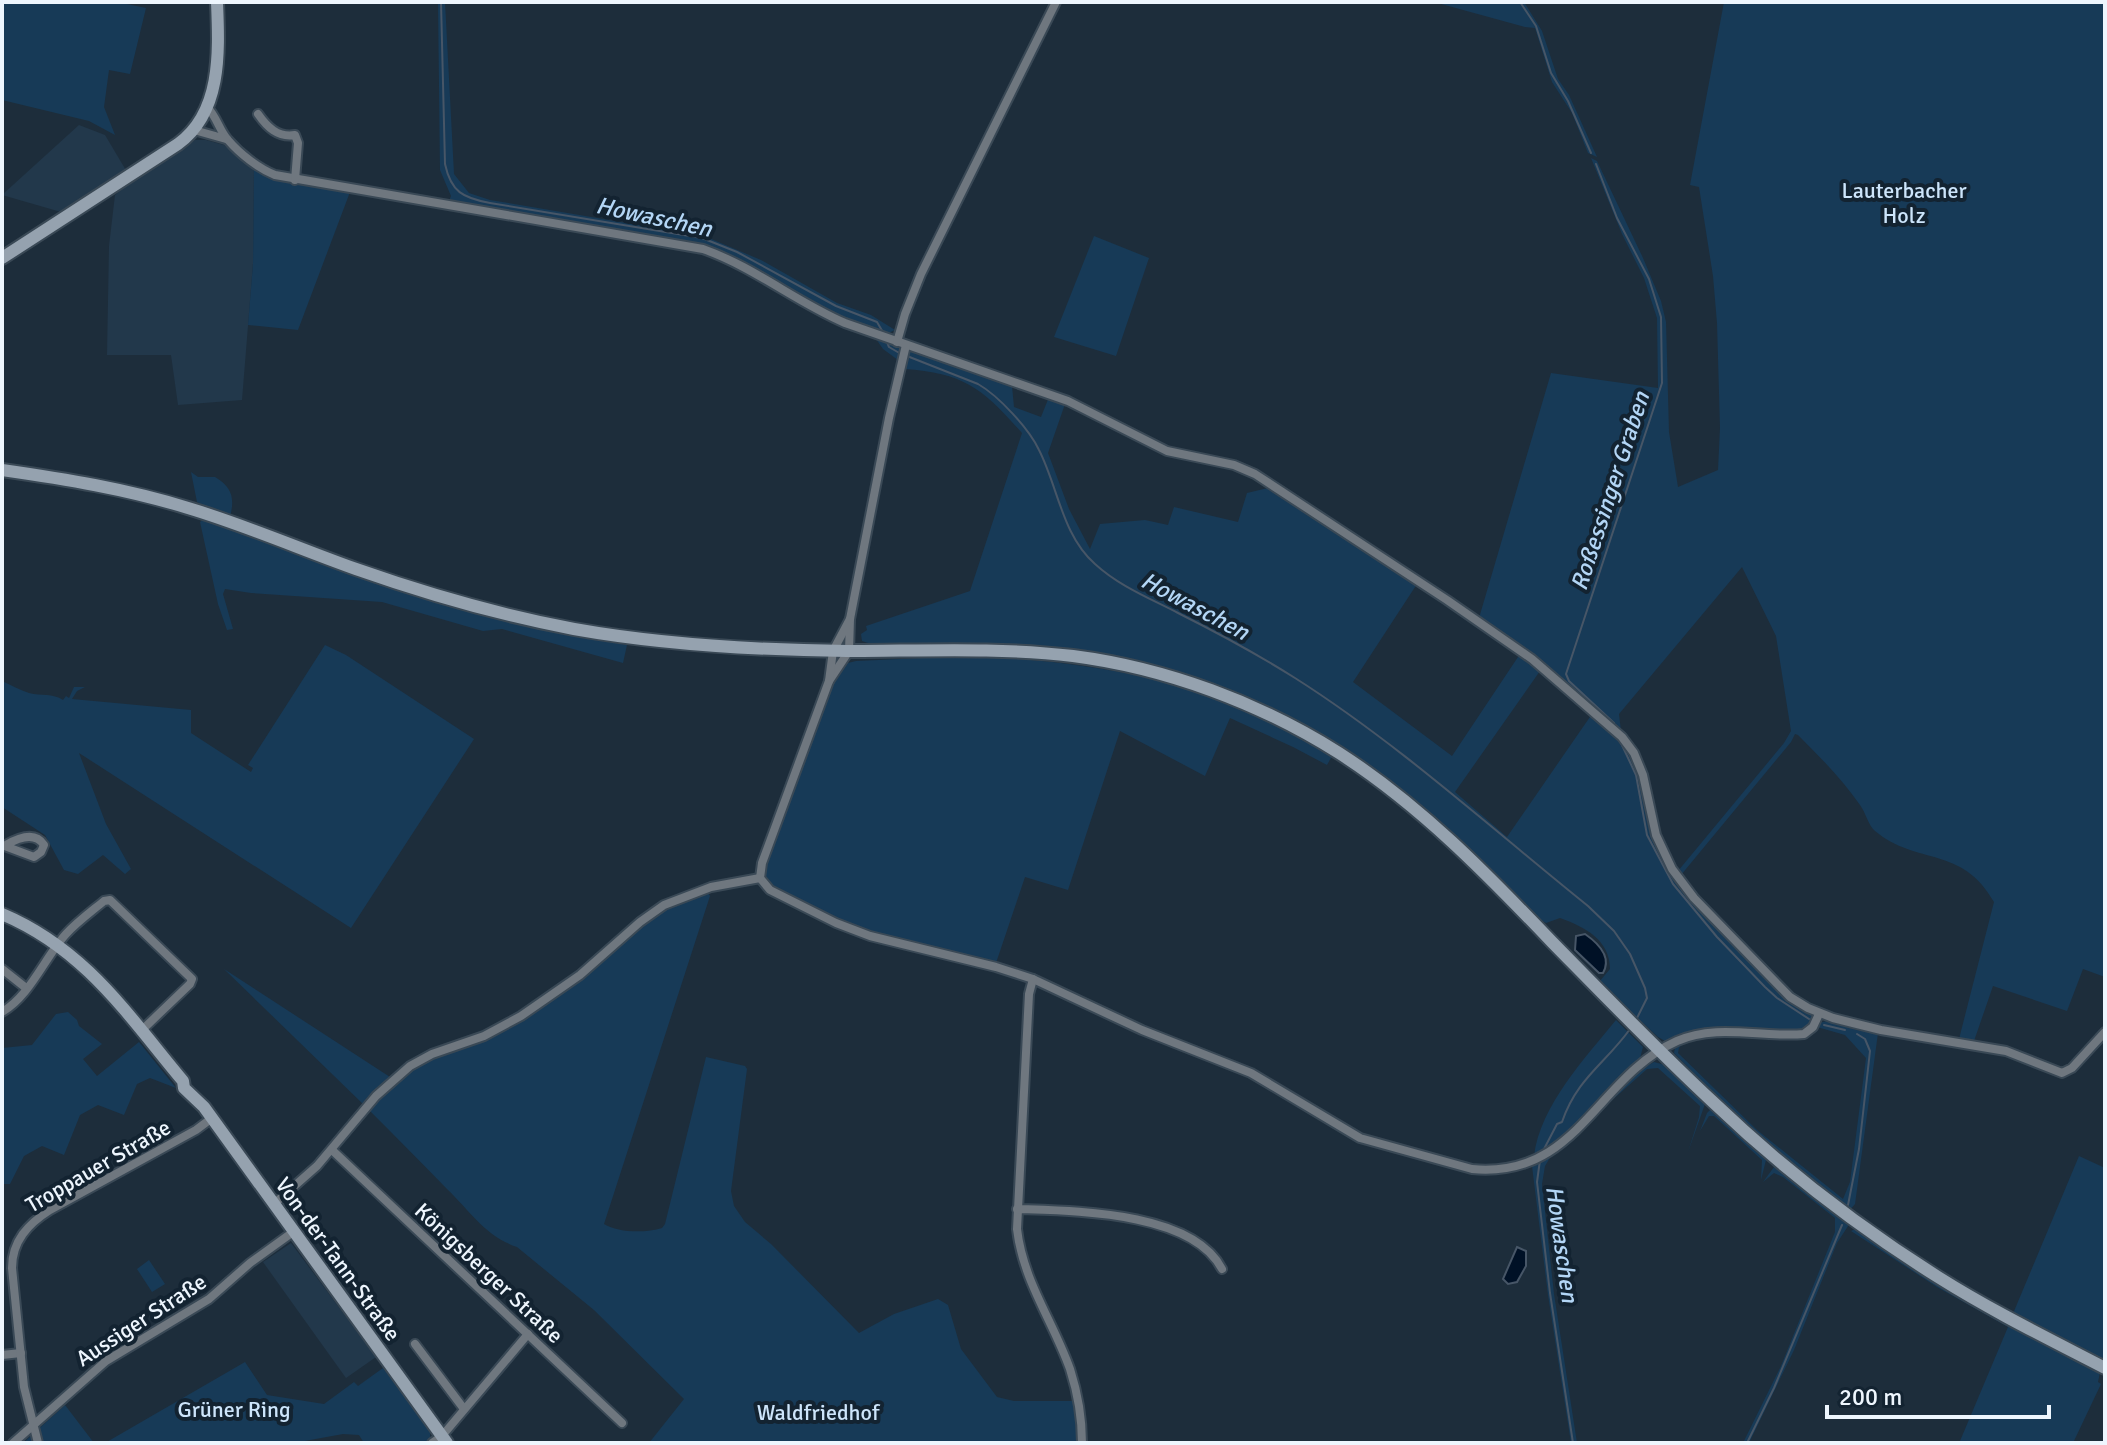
<svg xmlns="http://www.w3.org/2000/svg" width="2107" height="1445" font-family="Signika,sans-serif">
<style>
.built{fill:#22384b}
.green{fill:#173a57}
.water{fill:#001126;stroke:#475667;stroke-width:2}
.lines{fill:none;stroke-linecap:round;stroke-linejoin:round}
.stream{stroke:#475667;stroke-width:2}
.street-casing{stroke:#3a4956;stroke-width:12}
.secondary-casing{stroke:#3a4956;stroke-width:16}
.street{stroke:#6f777f;stroke-width:8}
.secondary{stroke:#95a2af;stroke-width:12}
.labels{text-anchor:middle;dominant-baseline:central;stroke-width:8;stroke-linejoin:round;paint-order:stroke}
.park-label{font-size:22px;fill:#cde5fb;stroke:#132331}
.street-label{font-size:22px;fill:#eef6fe;stroke:#132331}
.water-label{font-size:24px;font-style:italic;fill:#b3d6f6;stroke:#132331}
</style>
<rect width="100%" height="100%" fill="#1d2d3b"/>
<g class="built">
<path d="M 79,125 L 105,135 L 127,172 L 61,212 L 2,195 Z"/>
<path d="M 195,140 L 206,140 L 224,145 L 254,168 L 253,264 L 242,400 L 178,405 L 171,355 L 107,355 L 109,246 L 115,195 L 138,176 Z"/>
<path d="M 291,1243 L 376,1357 L 346,1378 L 263,1262 Z"/>
</g>
<g class="green">
<path d="M 2,2 L 117,2 L 146,8 L 130,74 L 109,70 L 104,107 L 115,135 L 89,121 L 2,100 Z"/>
<path d="M 438,2 L 445,2 L 454,174 L 469,193 L 490,200 L 704,236 L 761,260 L 837,303 L 871,315 L 895,330 L 886,334 L 829,313 L 730,257 L 700,244 L 449,201 L 451,196 L 440,170 Z"/>
<path d="M 1434,2 L 1524,2 L 1542,31 L 1558,79 L 1569,95 L 1597,157 L 1588,153 L 1572,113 L 1552,82 L 1535,28 L 1525,27 Z"/>
<path d="M 1724,2 L 2105,2 L 2105,977 L 2083,969 L 2067,1011 L 1993,986 L 1974,1041 L 1959,1039 L 1994,902 C 1962,845 1917,866 1875,831 C 1868,825 1866,813 1860,805 C 1842,779 1820,757 1798,735 L 1795,734 L 1791,742 L 1681,875 L 1678,871 L 1784,743 L 1791,731 L 1776,636 L 1742,567 L 1619,714 L 1621,731 L 1479,618 L 1551,373 L 1658,388 L 1657,318 L 1644,278 L 1622,234 L 1591,158 L 1597,161 L 1643,258 L 1661,301 L 1666,322 L 1669,432 L 1678,487 L 1718,470 L 1720,428 L 1717,323 L 1713,276 L 1699,187 L 1690,185 Z"/>
<path d="M 254,168 L 276,179 L 350,192 L 298,330 L 248,325 L 253,264 Z"/>
<path d="M 1094,236 L 1149,258 L 1116,356 L 1054,337 Z"/>
<path d="M 876,339 L 1012,386 L 1014,407 L 1041,417 L 1049,397 L 1065,404 L 1048,453 L 1069,509 L 1090,549 L 1100,524 L 1145,520 L 1168,525 L 1174,507 L 1238,522 L 1247,493 L 1272,487 L 1417,584 L 1353,682 L 1452,756 L 1520,654 L 1540,671 L 1455,792 L 1507,837 L 1592,714 C 1615,733 1633,752 1642,782 C 1648,803 1648,826 1657,847 C 1674,889 1769,990 1809,1012 L 1812,1016 L 1810,1026 C 1785,1040 1738,1030 1709,1031 C 1694,1031 1679,1036 1665,1041 L 1658,1037 L 1599,982 L 1610,969 C 1610,940 1585,927 1560,918 L 1546,923 L 1539,919 L 1476,858 L 1338,746 L 1131,660 L 1076,650 L 1019,645 L 871,644 L 862,641 L 861,634 L 867,630 L 866,626 L 970,591 L 1022,433 C 983,389 965,373 904,369 L 905,360 L 898,360 L 883,349 Z"/>
<path d="M 191,472 L 198,477 L 215,477 C 232,487 235,498 230,517 L 197,502 Z"/>
<path d="M 206,517 L 477,611 L 571,635 L 627,645 L 623,663 L 502,629 L 483,631 L 382,602 L 251,593 L 225,589 L 223,594 L 233,629 L 227,630 L 218,604 L 200,522 Z"/>
<path d="M 325,645 L 346,655 L 474,739 L 351,928 L 79,753 L 106,824 L 131,869 L 125,874 L 103,855 L 78,874 L 64,870 L 45,835 L 2,807 L 2,681 C 11,685 20,690 29,693 C 41,696 53,693 63,700 L 66,696 L 69,698 L 74,687 L 85,687 L 77,691 L 72,699 L 191,710 L 191,733 L 251,772 L 253,768 L 248,765 Z"/>
<path d="M 965,656 C 1100,661 1217,682 1332,756 L 1327,765 L 1293,747 L 1230,718 L 1205,776 L 1120,731 L 1068,890 L 1025,877 L 996,963 L 872,934 L 837,920 L 772,887 L 764,877 L 766,863 L 834,683 L 848,663 L 856,661 Z"/>
<path d="M 707,891 L 710,896 L 604,1224 C 618,1233 646,1233 662,1228 L 665,1224 L 706,1057 L 745,1066 L 747,1069 L 731,1191 L 734,1206 L 745,1222 L 771,1244 L 859,1333 L 894,1314 L 938,1299 L 948,1305 L 961,1349 L 997,1397 L 1014,1401 L 1075,1401 L 1078,1443 L 649,1443 L 684,1399 L 594,1310 L 517,1247 C 486,1237 470,1211 447,1189 C 421,1162 395,1136 369,1110 L 403,1075 L 433,1057 L 484,1038 L 580,979 L 660,910 Z"/>
<path d="M 224,969 L 390,1077 L 364,1105 Z"/>
<path d="M 68,1012 L 77,1020 L 79,1026 L 102,1044 L 83,1059 L 97,1076 L 139,1042 L 176,1088 L 150,1078 L 137,1084 L 124,1115 L 98,1105 L 80,1115 L 64,1155 L 42,1146 L 24,1156 L 10,1184 L 2,1184 L 2,1048 L 32,1045 L 56,1014 Z"/>
<path d="M 1616,1020 L 1643,1047 L 1639,1062 L 1568,1134 L 1534,1156 C 1540,1106 1585,1058 1616,1020 Z"/>
<path d="M 1827,1021 L 1857,1030 L 1878,1033 L 1855,1204 L 1849,1211 L 1744,1124 L 1674,1053 L 1675,1048 L 1685,1041 L 1679,1048 L 1678,1053 L 1757,1130 L 1843,1199 L 1850,1182 L 1866,1058 L 1845,1035 L 1817,1027 L 1822,1022 Z"/>
<path d="M 1654,1062 L 1665,1065 L 1705,1104 L 1688,1152 L 1699,1117 L 1700,1106 L 1658,1068 L 1647,1069 L 1601,1110 L 1643,1068 Z"/>
<path d="M 1711,1109 L 1767,1156 L 1761,1180 L 1762,1160 L 1714,1116 L 1709,1116 L 1700,1131 L 1707,1113 Z"/>
<path d="M 1551,1156 L 1545,1166 L 1542,1184 L 1554,1294 L 1577,1443 L 1571,1443 L 1548,1295 L 1532,1166 Z"/>
<path d="M 2079,1156 L 2105,1168 L 2105,1362 L 2012,1316 Z"/>
<path d="M 1779,1166 L 1850,1223 L 1837,1243 L 1794,1350 L 1749,1443 L 1743,1443 L 1781,1366 L 1835,1232 L 1835,1218 L 1783,1177 L 1774,1173 L 1763,1182 L 1774,1167 Z"/>
<path d="M 1857,1228 L 2100,1372 L 2098,1382 L 2101,1384 L 2073,1443 L 1960,1441 L 2008,1327 L 1937,1287 L 1851,1231 Z"/>
<path d="M 149,1260 L 165,1284 L 152,1292 L 137,1269 Z"/>
<path d="M 245,1362 L 267,1395 L 324,1404 L 354,1382 L 358,1386 L 383,1368 L 430,1431 L 430,1441 L 427,1443 L 364,1443 L 359,1435 L 343,1434 L 294,1443 L 105,1443 Z"/>
<path d="M 65,1405 L 94,1443 L 23,1443 Z"/>
</g>
<g class="water">
<path d="M 1585,934 C 1598,943 1612,957 1603,973 L 1599,973 L 1575,950 L 1576,936 Z"/>
<path d="M 1517,1247 L 1526,1251 L 1526,1266 L 1517,1282 L 1508,1284 L 1503,1279 Z"/>
</g>
<g class="lines">
<g class="stream">
<path d="M 441,2 L 445,164 C 451,192 463,198 490,203 L 702,238 L 737,252 L 836,306 L 877,322 L 884,334"/>
<path d="M 1520,2 L 1536,26 L 1551,73 L 1568,101 L 1591,153"/>
<path d="M 1596,164 L 1617,218 L 1649,279 L 1661,317 L 1662,383 L 1566,674 L 1569,681 L 1614,723"/>
<path d="M 886,340 L 889,347 L 901,354"/>
<path d="M 907,356 L 978,384 C 999,396 1029,429 1039,450 C 1058,487 1062,535 1095,564 C 1119,586 1149,598 1178,613 C 1218,633 1257,654 1295,678 C 1399,744 1492,829 1588,906 L 1614,931 L 1630,954 L 1645,988 L 1647,998 L 1636,1020"/>
<path d="M 1621,743 L 1636,775 L 1647,835 L 1673,884 L 1717,937 L 1765,987 L 1777,998 L 1809,1019"/>
<path d="M 1824,1025 L 1845,1030"/>
<path d="M 1543,1151 L 1557,1124 L 1562,1122 C 1577,1078 1606,1063 1630,1029"/>
<path d="M 1540,1160 L 1537,1182 L 1550,1293 L 1573,1443"/>
<path d="M 1848,1205 L 1859,1149 L 1870,1051 L 1865,1039 L 1857,1034"/>
<path d="M 1747,1443 L 1774,1388 L 1842,1225"/>
</g>
<g class="street-casing">
<g id="street">
<path d="M 207,107 C 217,117 219,130 228,140 C 240,154 258,168 275,175 L 703,249 C 754,267 796,302 845,323 L 1068,401 L 1167,451 L 1234,465 L 1255,474 L 1447,600 L 1532,659 L 1622,737 L 1634,753 L 1643,775 L 1656,835 L 1672,869 L 1694,898 L 1790,997 L 1808,1008 L 1833,1018 L 1881,1030 L 2006,1051 L 2062,1073 L 2072,1068 L 2105,1032"/>
<path d="M 258,114 C 267,127 278,138 295,135 L 298,143 L 295,180"/>
<path d="M 194,130 L 226,139"/>
<path d="M 897,342 L 905,314 L 921,274 L 1056,2"/>
<path d="M 906,345 L 889,418 L 850,619 L 849,651 L 829,681 L 762,863 L 760,878 L 770,890 L 836,923 L 870,936 L 996,967 L 1033,979 L 1142,1030 L 1251,1073 L 1360,1138 L 1472,1169 C 1578,1179 1596,1077 1677,1041 C 1717,1023 1762,1038 1804,1034 L 1813,1027 L 1819,1014"/>
<path d="M 829,681 L 833,651 L 850,619"/>
<path d="M 2,845 L 34,857 L 41,852 L 44,845 C 35,831 18,838 6,845"/>
<path d="M 2,969 L 26,988"/>
<path d="M 1033,979 L 1029,994 L 1017,1229 C 1023,1281 1053,1321 1070,1369 C 1078,1394 1082,1417 1082,1443"/>
<path d="M 2,1012 C 30,996 45,957 66,934 C 77,922 92,911 104,901 L 110,900 L 192,979 L 190,984 L 141,1031"/>
<path d="M 332,1150 L 622,1423"/>
<path d="M 274,1204 L 317,1166 L 376,1096 L 410,1066 L 432,1054 L 484,1036 L 521,1016 L 580,975 L 640,922 L 664,905 L 711,887 L 760,878"/>
<path d="M 1017,1209 C 1073,1211 1192,1211 1222,1269"/>
<path d="M 415,1344 L 464,1409"/>
<path d="M 2,1355 L 21,1353"/>
<path d="M 13,1443 L 106,1361 L 209,1299 L 250,1263 L 293,1232"/>
<path d="M 38,1443 L 24,1387 L 12,1268 C 12,1241 28,1224 50,1210 L 196,1130 L 212,1118"/>
<path d="M 432,1443 L 442,1436 L 528,1334"/>
</g>
</g>
<g class="secondary-casing">
<g id="secondary">
<path d="M 2,258 L 178,144 C 222,112 219,52 217,2"/>
<path d="M 2,470 C 65,479 127,489 188,508 C 245,525 300,549 356,569 C 427,594 500,615 574,629 C 664,645 755,650 847,651 C 922,651 997,647 1073,656 C 1166,668 1260,703 1339,753 C 1420,805 1487,874 1552,942 C 1605,996 1658,1051 1713,1102 C 1782,1168 1857,1226 1938,1277 C 1992,1311 2049,1339 2105,1368"/>
<path d="M 2,914 C 85,949 127,1014 183,1081 L 184,1088 L 204,1107 L 447,1443"/>
</g>
</g>
<use href="#street" class="street"/>
<use href="#secondary" class="secondary"/>
</g>
<g class="labels">
<g class="park-label">
<text x="1904" y="190">Lauterbacher<tspan x="1904" dy="25">Holz</tspan></text>
<text x="234" y="1409">Grüner Ring</text>
<text x="818" y="1412">Waldfriedhof</text>
</g>
<g class="street-label">
<text transform="translate(98 1166) rotate(-30)">Troppauer Straße</text>
<text transform="translate(338 1259) rotate(54)">Von-der-Tann-Straße</text>
<text transform="translate(489 1273) rotate(43)">Königsberger Straße</text>
<text transform="translate(141 1320) rotate(-33)">Aussiger Straße</text>
</g>
<g class="water-label">
<text transform="translate(654 217) rotate(12)">Howaschen</text>
<text transform="translate(1610 491) rotate(-72)">Roßessinger Graben</text>
<text transform="translate(1195 606) rotate(28)">Howaschen</text>
<text transform="translate(1562 1244) rotate(82)">Howaschen</text>
</g>
</g>
<rect width="2107" height="1445" fill="none" stroke="#eef6fe" stroke-width="8"/>
<path d="M1827 1405v12h222v-12" fill="none" stroke="#eef6fe" stroke-width="4"/>
<text x="1839" y="1405" font-size="24" fill="#eef6fe" stroke="#132331" stroke-width="6" paint-order="stroke">200 m</text>
</svg>
